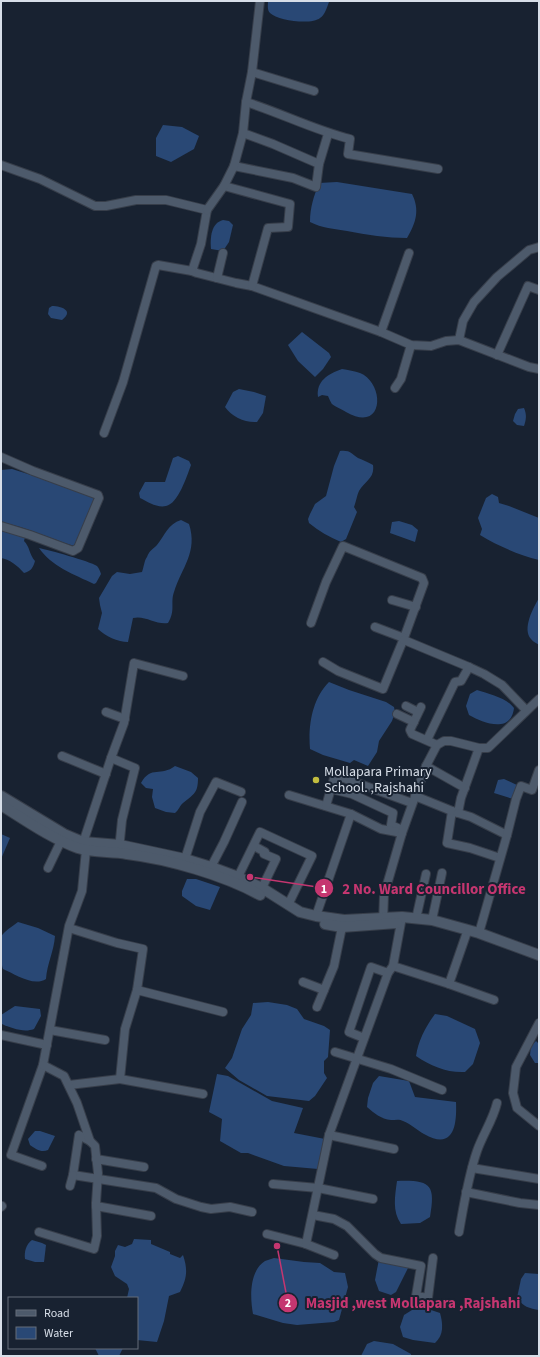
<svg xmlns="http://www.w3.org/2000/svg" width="540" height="1357" font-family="'Source Sans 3',sans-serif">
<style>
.water{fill:#294875}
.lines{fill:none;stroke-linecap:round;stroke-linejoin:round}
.minor-casing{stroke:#373e4a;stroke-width:10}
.tertiary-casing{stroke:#373e4a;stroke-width:12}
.minor{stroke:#4d5a6b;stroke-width:8}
.tertiary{stroke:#4d5a6b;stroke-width:10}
.poi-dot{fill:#c2bd3f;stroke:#182231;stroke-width:1.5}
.labels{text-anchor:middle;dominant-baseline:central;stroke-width:4;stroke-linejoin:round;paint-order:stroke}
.poi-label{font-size:14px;fill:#d7dee8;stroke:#182231;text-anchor:start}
.leader{fill:none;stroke:#c53670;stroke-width:1.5}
.callout-dot{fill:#c53670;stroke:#182231;stroke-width:1.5}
.mark-label{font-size:12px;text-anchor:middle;font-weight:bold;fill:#fff}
.callout-label{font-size:15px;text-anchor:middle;font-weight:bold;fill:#c53670;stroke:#182231;stroke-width:4;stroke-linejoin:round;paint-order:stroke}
</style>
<rect width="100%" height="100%" fill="#182231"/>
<g class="water">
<path d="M 268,1 L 328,1 L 329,2 C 327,7 325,15 320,18 C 312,25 278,21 270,13 C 267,10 268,5 268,1 Z"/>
<path d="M 163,125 L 182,127 L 199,136 L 194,149 L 171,162 L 156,156 L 156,138 Z"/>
<path d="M 337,182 L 412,194 C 420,210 416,223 407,238 C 387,238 367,235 347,231 C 334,229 322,228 310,222 C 310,207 314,196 319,183 Z"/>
<path d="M 223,220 L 229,221 L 233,225 L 229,242 L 223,251 L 211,249 C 210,238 211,223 223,220 Z"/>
<path d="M 52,306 C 62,306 74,311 62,320 L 51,318 L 48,314 L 49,308 Z"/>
<path d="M 302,332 L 329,353 L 331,357 L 323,369 L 315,377 L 298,361 L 288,345 Z"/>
<path d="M 342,369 C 348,370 355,371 360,373 C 385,383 385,434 346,412 C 342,409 335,407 332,404 C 331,403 329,398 328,396 L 322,395 L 318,397 C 316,381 328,374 342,369 Z"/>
<path d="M 239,389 L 254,392 L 266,396 L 263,413 L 257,422 C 245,423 232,417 225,407 L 233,392 Z"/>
<path d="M 524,408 C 527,415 526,420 524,426 L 517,425 L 513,421 L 515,414 L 518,409 Z"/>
<path d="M 340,451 C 351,450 351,454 358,458 C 363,460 368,462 373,465 C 375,478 365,481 359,491 C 357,495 356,502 354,507 L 357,512 L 346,539 L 341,542 C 329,537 319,531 309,523 L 308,519 L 310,514 L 315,504 L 326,496 L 334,466 Z"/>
<path d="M 178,456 L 189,461 L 191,465 C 187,476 178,504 166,506 C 157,508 148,502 140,498 L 139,493 L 145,482 L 165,482 L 173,458 Z"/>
<path d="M 12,469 L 76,489 L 95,498 L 89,521 L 74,546 C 49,538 26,527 1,522 L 1,470 Z"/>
<path d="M 492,494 L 498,497 L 499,503 L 509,506 L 539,518 L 539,560 C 519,555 498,546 480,535 L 482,529 L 478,518 L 486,498 Z"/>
<path d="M 181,520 L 189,524 C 198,552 182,567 174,592 C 170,603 176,610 168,623 C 156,625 145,615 133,618 L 128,642 C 118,642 105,636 98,629 L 102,613 L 100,605 L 99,598 L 112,576 L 117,572 L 130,574 L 142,572 C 144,567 144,561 147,557 C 149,551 153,549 157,545 C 165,535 168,524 181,520 Z"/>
<path d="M 399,521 L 412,525 L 418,530 L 415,542 L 390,533 L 392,522 Z"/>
<path d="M 1,530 L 25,537 L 24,541 C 30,547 29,554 35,561 C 33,568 31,571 24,573 C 18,566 9,559 1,558 Z"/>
<path d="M 39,548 C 49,550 89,561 97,566 C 99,568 100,571 101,574 L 96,583 L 94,584 C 75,575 51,566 39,548 Z"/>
<path d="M 539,598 L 539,645 C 537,643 533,642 531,639 C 522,629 533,608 539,598 Z"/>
<path d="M 329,682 L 349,690 L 386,702 L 394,707 L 395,712 L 392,721 L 379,741 L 377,752 L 368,766 L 354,760 L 350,763 L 323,755 L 310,749 C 308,726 312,699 329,682 Z"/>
<path d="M 477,690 C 489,694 507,698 514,708 C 511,734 483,723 469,715 L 466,706 L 470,694 Z"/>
<path d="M 175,766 L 191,772 L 198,778 C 198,793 194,794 183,803 C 180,805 179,810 175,813 L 166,812 L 155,808 L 152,797 L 153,789 L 146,788 L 141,783 C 151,765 161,777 175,766 Z"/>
<path d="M 504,779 L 519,786 L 513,799 L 494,793 L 498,780 Z"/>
<path d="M 1,834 L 10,838 L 1,859 Z"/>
<path d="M 187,879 L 196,879 L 220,887 L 210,910 L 196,906 L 182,896 L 182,891 Z"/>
<path d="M 18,922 L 38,928 L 55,936 C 54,951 47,964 46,979 C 33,987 15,974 3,969 C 1,964 0,942 1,937 C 4,931 13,926 18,922 Z"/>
<path d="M 268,1002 L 287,1005 L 297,1009 L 304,1019 L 324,1026 L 330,1030 L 328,1057 L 324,1061 L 324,1073 L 327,1078 L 315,1096 L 309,1101 L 267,1096 L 239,1080 L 225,1068 L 232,1058 L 242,1029 L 251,1015 L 253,1003 Z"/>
<path d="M 15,1006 L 40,1009 L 41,1016 L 34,1029 C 24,1033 11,1028 2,1024 L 1,1015 Z"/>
<path d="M 435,1014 L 447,1016 L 475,1029 L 480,1043 L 473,1064 L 465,1072 C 447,1073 431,1066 416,1056 C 418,1041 426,1026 435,1014 Z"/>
<path d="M 536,1041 L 539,1044 L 539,1063 L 535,1063 L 530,1055 L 531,1046 Z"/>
<path d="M 217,1074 L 228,1076 L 272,1101 L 303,1108 L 294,1133 L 325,1139 L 318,1169 L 284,1166 L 248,1153 L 241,1153 L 220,1141 L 222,1119 L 209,1112 Z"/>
<path d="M 379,1076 L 409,1081 L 415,1097 L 456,1102 C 457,1125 454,1151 424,1134 C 417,1130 411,1124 403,1121 C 400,1119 395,1120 391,1120 C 381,1119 374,1113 367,1107 L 368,1098 L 373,1083 Z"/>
<path d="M 35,1131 L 40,1131 L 55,1136 L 48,1150 C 41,1153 36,1149 30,1145 L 28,1139 Z"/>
<path d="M 397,1181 C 430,1180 436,1184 430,1217 L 420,1223 L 401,1224 C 392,1211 395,1196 397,1181 Z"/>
<path d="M 134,1239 L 151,1240 L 151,1244 L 170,1252 L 170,1254 L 180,1258 L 183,1255 C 188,1270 187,1278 180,1292 L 169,1296 L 164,1321 L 157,1342 L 137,1340 L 137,1298 L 127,1298 L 129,1289 L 127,1284 L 115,1276 L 111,1267 L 115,1256 L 115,1251 L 118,1245 L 125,1247 L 132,1244 Z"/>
<path d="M 32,1240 L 42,1243 L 46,1245 L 44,1262 L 35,1262 L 25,1259 C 24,1252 26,1244 32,1240 Z"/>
<path d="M 274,1258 L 304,1262 L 320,1263 L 334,1272 L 345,1273 L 348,1287 L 339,1320 L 334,1322 L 297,1325 L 283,1323 L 253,1314 C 250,1298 249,1271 265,1261 C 268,1260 271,1259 274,1258 Z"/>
<path d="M 379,1259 L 407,1263 L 408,1268 L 396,1292 L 391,1295 L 379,1291 L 375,1280 Z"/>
<path d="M 525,1273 L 539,1274 L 539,1310 C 530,1309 522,1306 517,1298 L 521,1279 Z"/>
<path d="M 428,1309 L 440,1313 C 443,1324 444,1335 435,1343 L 413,1340 L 403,1337 L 400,1327 L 404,1315 L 412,1310 Z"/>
<path d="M 374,1341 L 393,1344 L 411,1354 L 411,1356 L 361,1356 L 367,1344 Z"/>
<path d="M 95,1348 L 123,1348 L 119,1356 L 99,1356 Z"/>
</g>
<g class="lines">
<g class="minor-casing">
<g id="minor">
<path d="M 252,72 L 314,91"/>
<path d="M 246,102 C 281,113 314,130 350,139 L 348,154 L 438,169"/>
<path d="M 243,133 L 273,144 L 319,164 L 328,134"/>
<path d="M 1,165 L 40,179 L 95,206 L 106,206 L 136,200 L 166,200 L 207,210 L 201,244 L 192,271 L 197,273 L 236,283 L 252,286 L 381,332 L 411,345 L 431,346 L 446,341 L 459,340 L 529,367 L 539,369"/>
<path d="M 234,166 L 293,178 L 316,187 L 319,164"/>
<path d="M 224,186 L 290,204 L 288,227 L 268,228 L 252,286"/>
<path d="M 207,210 L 224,186 L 234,166 L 243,133 L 246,102 L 252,72 L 260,1"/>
<path d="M 217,278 L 223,253"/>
<path d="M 381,332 L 409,253"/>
<path d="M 459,340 L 463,321 L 474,302 L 497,277 L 529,250 L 539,247"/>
<path d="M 497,355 L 528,286 L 539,290"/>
<path d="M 395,388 L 401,379 L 411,345"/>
<path d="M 104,433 L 123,382 L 156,266 L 158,265 L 192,271"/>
<path d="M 1,457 L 33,471 L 98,495 L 99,498 L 78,548 L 73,551 L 30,535 L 1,526"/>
<path d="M 392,600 L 416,607"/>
<path d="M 311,623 L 326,582 L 343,546 L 422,578 L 424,583 L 404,638 L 383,689 L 338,671 L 323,662"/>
<path d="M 375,627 L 404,638"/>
<path d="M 404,640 L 469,667 L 484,674 L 502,685 L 526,710"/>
<path d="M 406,706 L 418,712"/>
<path d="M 421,707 L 410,730 L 412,734 L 437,745"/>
<path d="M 106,712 L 125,719"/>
<path d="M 397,714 L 414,722"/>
<path d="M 427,740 L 455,682 L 461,681 L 469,667"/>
<path d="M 479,748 L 461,798 L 458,813 L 452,811 L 447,843 L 470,848 L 500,858"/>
<path d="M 62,756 L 106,774"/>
<path d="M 426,766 L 465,788"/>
<path d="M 331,789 L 352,794 L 393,813 L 391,825 L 400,829"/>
<path d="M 289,795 L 351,814"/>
<path d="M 415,796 L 452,811"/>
<path d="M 326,806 L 334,778 L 338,776 L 412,803"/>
<path d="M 458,813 L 471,817 L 507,835"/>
<path d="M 82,846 L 111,758"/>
<path d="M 254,846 L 265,852 L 264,854 L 276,859 L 262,888"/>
<path d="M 119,850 L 122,820 L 135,768 L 111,758 L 124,723 L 134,663 L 183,676"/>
<path d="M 185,859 L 200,812 L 216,782 L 241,792"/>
<path d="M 211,867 L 224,842 L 242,802"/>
<path d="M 48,868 L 61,841"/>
<path d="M 236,881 L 260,832 L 312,856 L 288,905"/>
<path d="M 316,916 L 351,814 L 381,829 L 402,833"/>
<path d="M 416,919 L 426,874"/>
<path d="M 432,920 L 442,873"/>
<path d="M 383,923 L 384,895 L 402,833 L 426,766 L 437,745 L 444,741 L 451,741 L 479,748 L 488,748 L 539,699"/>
<path d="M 69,928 L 117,943 L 143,949 L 137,990"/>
<path d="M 479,933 L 507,835 L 516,799 L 521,786 L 532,790 L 539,770"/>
<path d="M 393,966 L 449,984 L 466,935"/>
<path d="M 303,982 L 324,990"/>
<path d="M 449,984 L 494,1000"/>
<path d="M 317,1007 L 334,966 L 342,927"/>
<path d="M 539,1023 L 516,1067 L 513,1093 L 517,1108 L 539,1126"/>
<path d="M 50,1030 L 105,1040"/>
<path d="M 1,1035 L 47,1045"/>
<path d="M 364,1038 L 349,1032 L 371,967 L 388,973"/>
<path d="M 335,1052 L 391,1069 L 442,1090"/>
<path d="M 69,1085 L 120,1079"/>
<path d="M 203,1094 L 120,1079 L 125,1029 L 137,990 L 223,1012"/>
<path d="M 329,1135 L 394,1149"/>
<path d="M 90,1141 L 79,1135 L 73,1175 L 156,1188 L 176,1199 L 201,1207 L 211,1209 L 230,1207 L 252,1212"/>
<path d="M 96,1159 L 144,1167"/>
<path d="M 42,1166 L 11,1155 L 43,1065 L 69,926 L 82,891 L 86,850"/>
<path d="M 472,1168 L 539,1179"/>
<path d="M 273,1184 L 318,1188 L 373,1199"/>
<path d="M 70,1186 L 73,1175"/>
<path d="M 466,1192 L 520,1203 L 539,1205"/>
<path d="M 96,1206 L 151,1216"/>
<path d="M 1,1207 L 2,1206"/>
<path d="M 313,1215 L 334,1219 L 347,1226 L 375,1254 L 381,1258 L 421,1266 L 416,1296 L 428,1298 L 433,1258"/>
<path d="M 39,1232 L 94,1249 L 97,1236 L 96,1203 L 98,1173 L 95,1146 L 90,1141 L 77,1103 L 64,1076 L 43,1065"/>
<path d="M 459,1232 C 464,1204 468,1177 477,1151 C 483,1134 493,1120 497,1103"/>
<path d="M 267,1234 L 306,1244 L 334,1255"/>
<path d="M 306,1244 L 329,1135 L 388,973 L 393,966 L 402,917"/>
</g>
</g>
<g class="tertiary-casing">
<g id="tertiary">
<path d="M 1,796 L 64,834 L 83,842 L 120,845 L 148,851 L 185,859 L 211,867 L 238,877 L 262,888 L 300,912 L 316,916 L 344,920 L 402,917 L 432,920 L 479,933 L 539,955"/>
<path d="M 1,805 C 25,820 52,839 78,848 C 94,853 111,851 127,854 C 168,859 224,875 260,895"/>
<path d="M 325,924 L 342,927 L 397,923"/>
</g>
</g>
<use href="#minor" class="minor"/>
<use href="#tertiary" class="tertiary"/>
</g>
<circle class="poi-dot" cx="316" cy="780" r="4"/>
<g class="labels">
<g class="poi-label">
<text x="324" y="772">Mollapara Primary<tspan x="324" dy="16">School. ,Rajshahi</tspan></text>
</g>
</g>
<path class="leader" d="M250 877L324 888M277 1246L288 1303"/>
<g class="callout-dot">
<circle cx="250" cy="877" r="4"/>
<circle cx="277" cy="1246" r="4"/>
<circle cx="324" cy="888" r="10"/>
<circle cx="288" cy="1303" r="10"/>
</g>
<g class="mark-label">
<text x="324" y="893">1</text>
<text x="288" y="1307">2</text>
</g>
<g class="callout-label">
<text x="434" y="894">2 No. Ward Councillor Office</text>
<text x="413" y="1308">Masjid ,west Mollapara ,Rajshahi</text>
</g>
<rect width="540" height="1357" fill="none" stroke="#d7dee8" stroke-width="4"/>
<rect x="8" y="1297" width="130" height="52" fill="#182231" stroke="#646d7a"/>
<rect x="16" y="1310" width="20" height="6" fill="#4d5a6b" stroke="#646d7a"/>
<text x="44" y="1317" font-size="12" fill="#d7dee8">Road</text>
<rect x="16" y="1327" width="20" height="12" fill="#294875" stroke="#646d7a"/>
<text x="44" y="1337" font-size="12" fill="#d7dee8">Water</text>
</svg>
